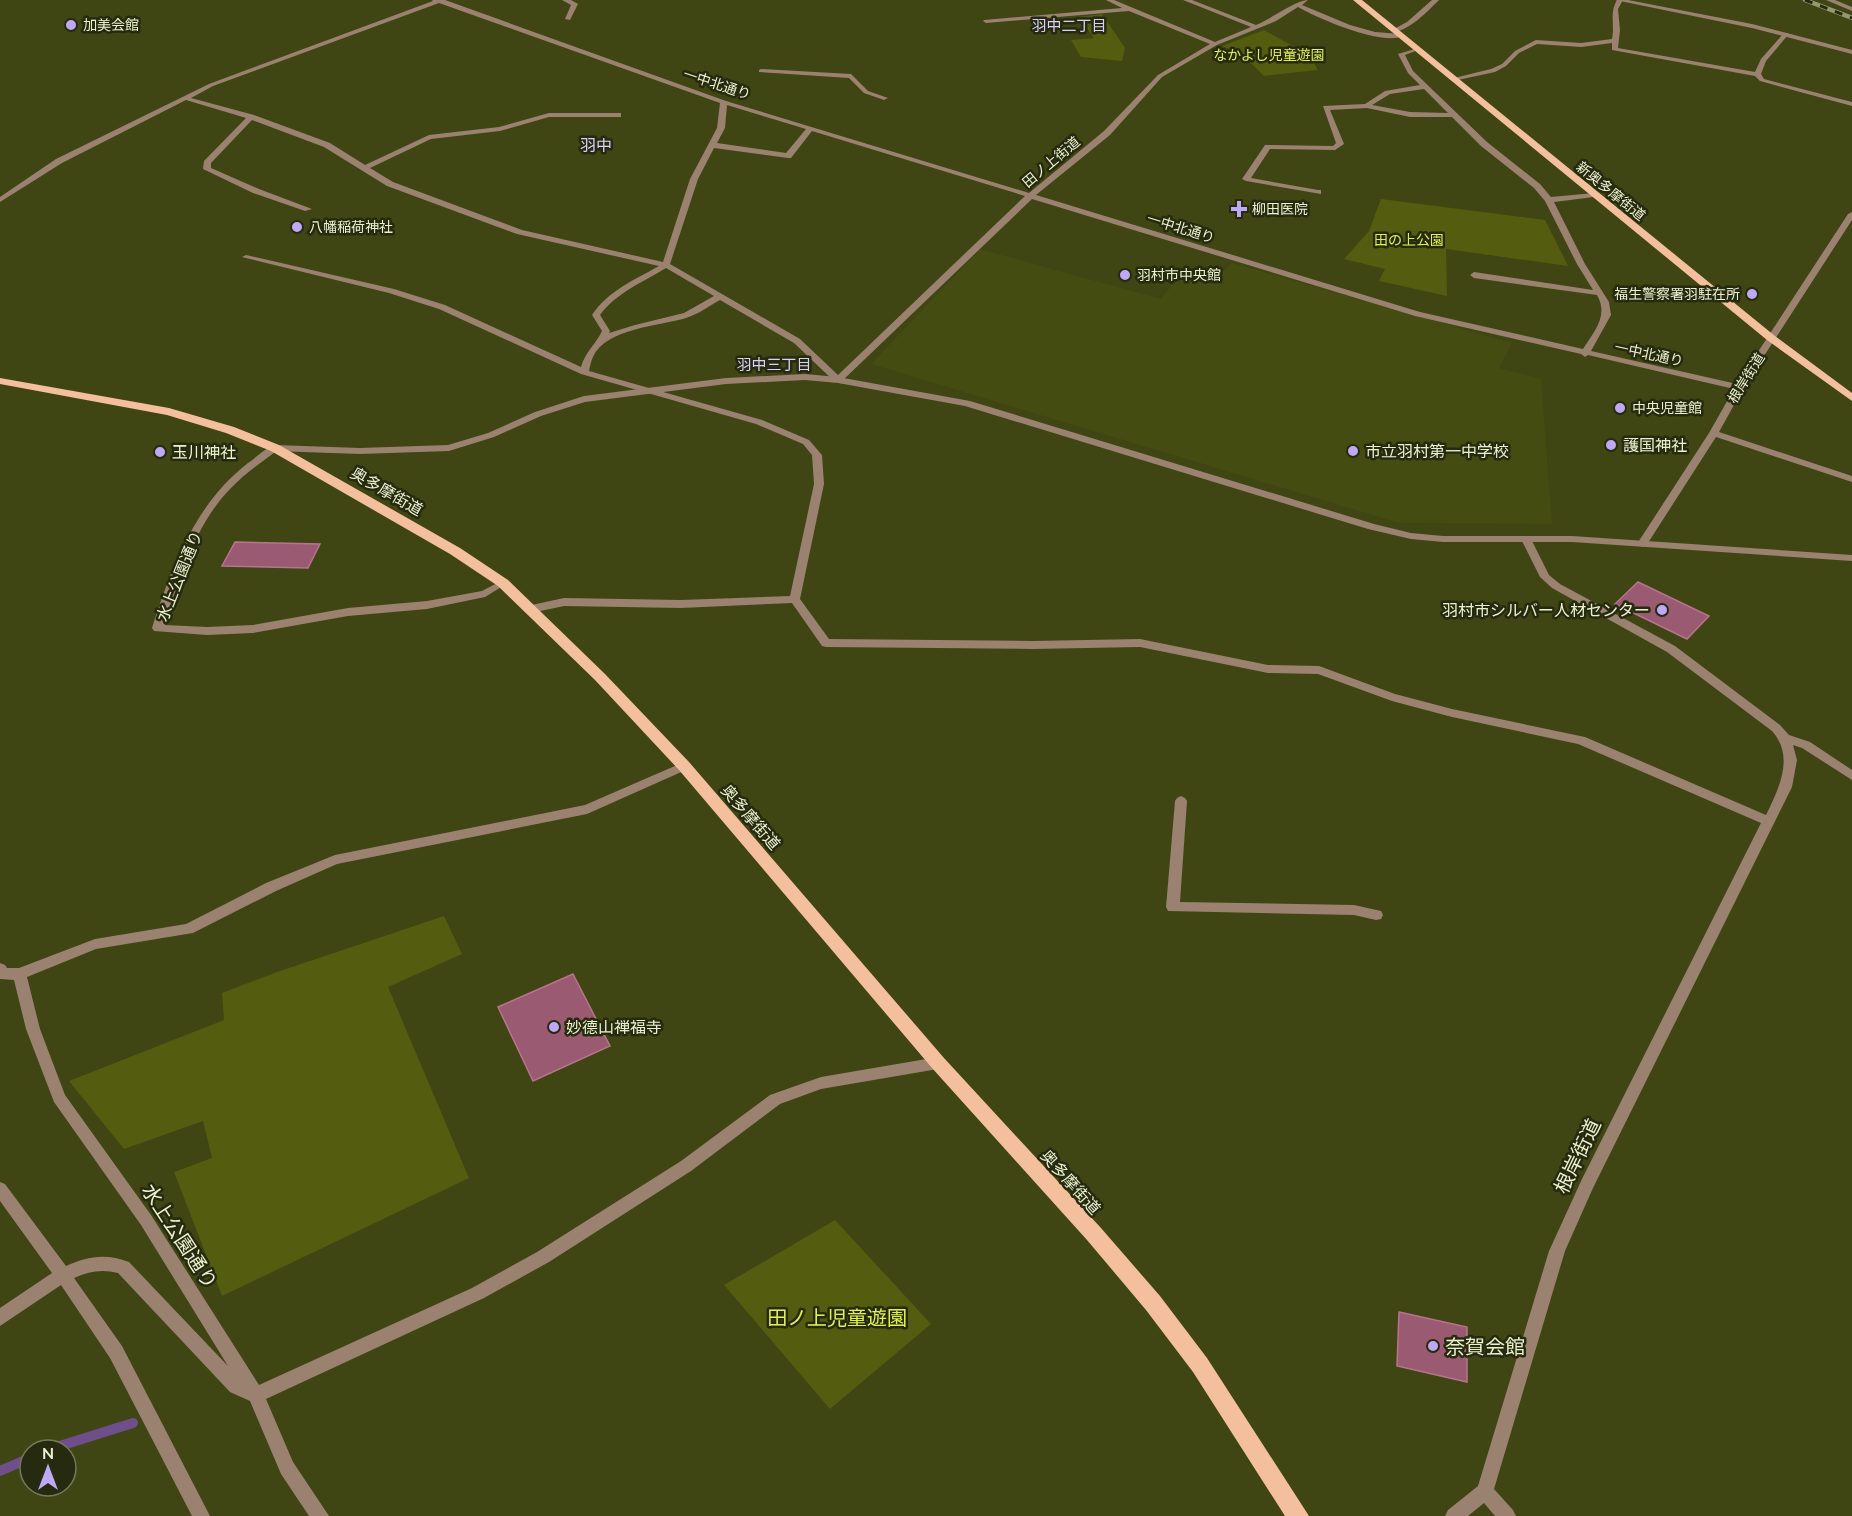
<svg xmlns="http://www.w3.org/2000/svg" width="1852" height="1516" font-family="Mulish,'Noto Sans JP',sans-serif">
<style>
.built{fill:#454c11}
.green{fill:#545c0f}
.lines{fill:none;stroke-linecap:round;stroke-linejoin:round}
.stream{stroke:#6e4f8c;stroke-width:10}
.building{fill:#9a5a72;stroke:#b7748d;stroke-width:1.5}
.minor{fill:#9b8170;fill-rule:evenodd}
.tertiary{fill:#9b8170;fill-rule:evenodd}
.primary{fill:#f3bf9c;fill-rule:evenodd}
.rail-casing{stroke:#949a70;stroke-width:4.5}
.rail{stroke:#262a0f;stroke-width:3;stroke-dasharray:8;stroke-linecap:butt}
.poi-dot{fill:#bda9f5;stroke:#262a0f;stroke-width:2}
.labels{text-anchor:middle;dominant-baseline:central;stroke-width:5;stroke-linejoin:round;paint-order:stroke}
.far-poi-label{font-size:14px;fill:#eaf1cf;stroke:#262a0f;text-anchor:start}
.far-park-label{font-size:14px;fill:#def24c;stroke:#262a0f}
.far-street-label{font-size:14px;fill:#eaf1cf;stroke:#262a0f}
.far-neighbourhood-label{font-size:15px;fill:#dad0fb;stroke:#262a0f}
.far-quarter-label{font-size:16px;fill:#dad0fb;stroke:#262a0f}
.poi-label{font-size:16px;fill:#eaf1cf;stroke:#262a0f;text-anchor:start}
.street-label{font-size:16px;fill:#eaf1cf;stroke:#262a0f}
.near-street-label{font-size:20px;fill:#eaf1cf;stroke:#262a0f}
.near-park-label{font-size:20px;fill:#def24c;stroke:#262a0f}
.near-poi-label{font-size:20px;fill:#eaf1cf;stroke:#262a0f;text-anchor:start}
</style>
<rect width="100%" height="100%" fill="#3f4513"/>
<path class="built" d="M 980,249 L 1161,299 L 1177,278 L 1210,284 L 1232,263 L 1512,343 L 1499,368 L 1541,379 L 1552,524 L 1399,523 L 871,364 Z"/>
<g class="green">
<path d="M 1102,14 L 1125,48 L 1122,61 L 1081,57 L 1071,40 L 1094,38 L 1079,17 Z"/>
<path d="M 1264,30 L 1309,55 L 1318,70 L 1264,76 L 1242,54 L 1222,46 Z"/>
<path d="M 1381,199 L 1545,220 L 1568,266 L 1446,249 L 1447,296 L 1379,281 L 1385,269 L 1344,259 L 1369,231 Z"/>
<path d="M 444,916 L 462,954 L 388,987 L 469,1178 L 222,1296 L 174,1172 L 212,1158 L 203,1121 L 124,1149 L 69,1081 L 224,1020 L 222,993 L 277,972 Z"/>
<path d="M 835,1220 L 931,1324 L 830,1409 L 724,1285 Z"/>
</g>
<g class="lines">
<g class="stream">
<path d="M 47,1450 L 133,1423"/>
<path d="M 0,1471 L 30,1458"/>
</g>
</g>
<g class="building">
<path d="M 235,542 L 320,544 L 308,568 L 222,566 Z"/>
<path d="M 1638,582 L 1709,616 L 1687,639 L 1615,604 Z"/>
<path d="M 573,974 L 610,1046 L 533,1081 L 498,1007 Z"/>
<path d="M 1399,1312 L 1467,1327 L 1467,1382 L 1397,1366 Z"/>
</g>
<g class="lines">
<g class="minor">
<path d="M 432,0 L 445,0 L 726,101 L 1029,193 L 1104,131 L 1158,75 L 1210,44 L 1129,11 L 986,23 L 983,21 L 984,20 L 1122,8 L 1106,0 L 1114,0 L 1215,42 L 1251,27 L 1183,0 L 1192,0 L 1256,25 C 1271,19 1296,0 1308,0 L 1302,5 L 1350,25 L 1375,32 L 1400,34 L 1403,36 C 1382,46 1319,19 1298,7 L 1276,21 L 1217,45 L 1162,77 L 1110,135 L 1036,195 L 1420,312 L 1583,349 C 1594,331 1609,316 1597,295 L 1474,278 L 1470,275 L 1474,272 L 1593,290 L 1577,264 L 1545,201 L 1534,188 L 1481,146 L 1452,117 L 1410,117 L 1367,108 L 1330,110 L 1344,144 L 1335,150 L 1270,149 L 1251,178 L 1318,190 L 1321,190 L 1321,194 L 1246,181 L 1242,179 L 1265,145 L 1333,146 L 1336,143 L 1323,106 L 1365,104 L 1385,91 L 1420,85 L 1408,73 L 1398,54 L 1418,48 L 1418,50 L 1405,55 L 1413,71 L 1487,142 L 1540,184 L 1551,197 L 1594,193 L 1598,195 L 1594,197 L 1554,202 L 1585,264 L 1609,302 L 1611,315 L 1591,351 L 1737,384 L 1848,214 L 1852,212 L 1852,220 L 1744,387 L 1719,432 L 1852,476 L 1852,482 L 1716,437 L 1646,546 L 1642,547 L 1637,544 L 1709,433 L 1734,389 L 1588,355 L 1585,357 L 1581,354 L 1415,316 L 1032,199 L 841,382 L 835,382 L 794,343 L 720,300 C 709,306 699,314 686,318 C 660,326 606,328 593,357 C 591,361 590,366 589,371 L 762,420 L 809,440 L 822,455 L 824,484 L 800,599 L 829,639 L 1033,641 L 1140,639 L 1268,665 L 1319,666 L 1395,694 L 1452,709 L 1585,737 L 1766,815 C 1779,788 1795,757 1772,731 L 1667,652 L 1552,588 L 1540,577 L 1521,539 L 1526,536 L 1531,539 L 1549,575 L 1560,584 L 1675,646 L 1780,725 L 1789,735 L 1810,742 L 1852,770 L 1852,780 L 1802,748 L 1793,745 L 1797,760 L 1792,787 L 1593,1188 L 1565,1251 L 1494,1489 L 1513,1510 L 1516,1516 L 1495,1516 L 1484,1503 L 1468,1516 L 1445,1516 L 1448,1510 L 1478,1486 L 1549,1251 L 1582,1179 L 1761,823 L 1578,744 L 1452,717 L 1392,701 L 1318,674 L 1268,673 L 1140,647 L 1033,649 L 826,647 L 822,646 L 792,603 L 681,608 L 564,606 L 531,613 L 527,612 L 526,609 L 527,606 L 564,598 L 681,600 L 790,596 L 814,484 L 812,455 L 803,444 L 756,424 L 581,374 L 439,309 L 389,293 L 242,257 L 246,255 L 394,289 L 445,305 L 581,367 C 585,352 596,344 602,331 L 592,315 C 608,291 634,280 659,266 L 517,234 L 387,186 L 324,147 L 252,120 L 211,163 L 211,168 L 259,189 L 312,209 L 305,211 L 253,193 L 203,169 L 204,161 L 246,118 L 186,100 L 62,163 L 0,202 L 0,197 L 56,159 L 209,84 L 433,1 ZM 439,3 L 720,103 L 717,128 L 690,179 L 663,262 L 522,230 L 393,182 L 370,168 L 431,139 L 500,131 L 549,117 L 621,117 L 621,113 L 549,113 L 499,127 L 429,135 L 365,165 L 330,143 L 254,115 L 191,98 L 213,86 ZM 1424,89 L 1448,113 L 1410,112 L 1372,105 L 1390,94 ZM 727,105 L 806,129 L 786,153 L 717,143 L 725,128 ZM 812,131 L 1025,196 L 838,375 L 800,339 L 670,264 L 698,179 L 714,148 L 788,158 L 791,158 ZM 666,268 L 714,296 L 684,313 L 635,325 L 609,333 L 610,331 L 600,315 C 616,293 643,282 666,268 Z"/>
<path d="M 562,0 L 571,0 L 578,4 L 570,20 L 565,19 L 571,5 Z"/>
<path d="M 1432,0 L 1439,0 C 1428,11 1408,32 1392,32 L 1392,30 L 1407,22 Z"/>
<path d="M 1617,0 L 1623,0 L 1618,9 L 1620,30 L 1618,48 L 1755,72 L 1761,59 L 1784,33 L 1788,33 L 1788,35 L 1766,61 L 1761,74 L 1764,79 L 1852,102 L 1852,106 L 1760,81 L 1755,76 L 1612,50 L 1612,43 L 1581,47 L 1537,44 L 1519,53 L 1506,66 L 1495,72 L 1453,81 L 1450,79 L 1491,69 L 1502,64 L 1515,51 L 1536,40 L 1581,43 L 1612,39 C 1615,24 1609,14 1617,0 Z"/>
<path d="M 1826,0 L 1835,0 L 1852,7 L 1852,11 Z"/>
<path d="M 761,69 L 851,74 L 868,91 L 888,98 L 884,100 L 864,93 L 849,78 L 759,72 L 759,70 Z"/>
<path d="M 275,445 L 278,446 L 278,450 C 262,462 245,473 231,488 C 196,523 179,578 165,625 L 207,627 L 253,625 L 348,608 L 427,601 L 482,591 L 503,580 L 508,583 L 485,597 L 427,609 L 348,616 L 253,633 L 207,635 L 154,631 L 152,628 C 172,566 195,504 248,463 C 257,457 265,448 275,445 Z"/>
<path d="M 684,762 L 690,766 L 688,769 L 587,814 L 337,864 L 276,891 L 193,933 L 96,949 L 27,977 L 40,1029 L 65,1095 L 151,1215 L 259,1385 L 472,1288 L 537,1252 L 681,1161 L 770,1095 L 821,1077 L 938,1057 L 943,1059 L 945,1063 L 943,1067 L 938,1069 L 821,1089 L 780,1104 L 691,1171 L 549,1262 L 484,1298 L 266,1399 L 293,1462 L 329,1516 L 309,1516 L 281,1474 L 250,1401 L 230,1392 L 118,1273 C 103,1269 89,1271 74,1278 L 122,1346 L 210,1516 L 192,1516 L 110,1358 L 61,1285 L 0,1326 L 0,1308 L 52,1273 L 0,1201 L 0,1182 L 5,1184 L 66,1266 C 87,1256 107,1253 129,1262 L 228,1366 L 141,1225 L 54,1102 L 26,1029 L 14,980 L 0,979 L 0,963 L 5,965 L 7,968 L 19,968 L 95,939 L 186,924 L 266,883 L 335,855 L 585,805 Z"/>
<path d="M 1181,796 L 1185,798 L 1187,801 L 1180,902 L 1354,905 L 1381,911 L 1383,915 L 1381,919 L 1376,920 L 1354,915 L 1168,911 L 1166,907 L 1175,801 L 1177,798 Z"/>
</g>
<g class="tertiary">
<path d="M 1615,0 L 1628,0 L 1752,24 L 1852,50 L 1852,54 L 1752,28 Z"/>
<path d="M 805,374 L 838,377 L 970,401 L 1374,524 L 1411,533 L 1443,536 L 1572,536 L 1852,555 L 1852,561 L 1572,542 L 1443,542 L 1411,539 L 1368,529 L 965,406 L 838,383 L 805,380 L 726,384 L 585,402 L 541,416 L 494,437 L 449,451 L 360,454 L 275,451 L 270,448 L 275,445 L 360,448 L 448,445 L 488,433 L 535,412 L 584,396 L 726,378 Z"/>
</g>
<g class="primary">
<path d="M 1353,0 L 1362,0 L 1775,336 L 1852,393 L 1852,401 L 1767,340 Z"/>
<path d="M 0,378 L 169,408 L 234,427 L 279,445 L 460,548 L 508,580 L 605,674 L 689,762 L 944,1058 L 1101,1228 L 1160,1296 L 1207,1358 L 1309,1516 L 1285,1516 L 1193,1372 L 1146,1310 L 1087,1240 L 932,1068 L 679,770 L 595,680 L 498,586 L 450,554 L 271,451 L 226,433 L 167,415 L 0,384 Z"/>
</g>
<g class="rail-casing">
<path id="rail" d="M 1805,0 L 1852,18"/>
</g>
<use href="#rail" class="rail"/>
</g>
<g class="poi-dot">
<circle cx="71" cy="25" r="6"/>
<path d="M1236 200h6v6h6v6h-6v6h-6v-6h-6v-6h6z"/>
<circle cx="297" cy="227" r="6"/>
<circle cx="1125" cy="275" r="6"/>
<circle cx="1752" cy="294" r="6"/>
<circle cx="1620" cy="408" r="6"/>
<circle cx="1611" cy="445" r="6"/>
<circle cx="1353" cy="451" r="6"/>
<circle cx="160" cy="452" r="6"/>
<circle cx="1662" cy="610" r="6"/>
<circle cx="554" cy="1027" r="6"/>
<circle cx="1433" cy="1346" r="6"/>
</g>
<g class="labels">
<g class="far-poi-label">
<text x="83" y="25">加美会館</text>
<text x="1252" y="209">柳田医院</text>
<text x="309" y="227">八幡稲荷神社</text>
<text x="1137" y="275">羽村市中央館</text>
<text x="1740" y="294" text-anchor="end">福生警察署羽駐在所</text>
<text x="1632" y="408">中央児童館</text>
</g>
<g class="far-park-label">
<text x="1269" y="55">なかよし児童遊園</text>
<text x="1409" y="240">田の上公園</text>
</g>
<g class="far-street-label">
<text transform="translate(717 84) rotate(18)">一中北通り</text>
<text transform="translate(1051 162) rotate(-40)">田ノ上街道</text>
<text transform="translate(1611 191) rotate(39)">新奥多摩街道</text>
<text transform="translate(1181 228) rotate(17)">一中北通り</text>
<text transform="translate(1649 354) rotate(12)">一中北通り</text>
<text transform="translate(1746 378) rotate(-58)">根岸街道</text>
</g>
<g class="far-neighbourhood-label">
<text x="1069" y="25">羽中二丁目</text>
<text x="774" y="364">羽中三丁目</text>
</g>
<g class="far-quarter-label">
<text x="596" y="145">羽中</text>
</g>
<g class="poi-label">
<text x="1623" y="445">護国神社</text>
<text x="1365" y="451">市立羽村第一中学校</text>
<text x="172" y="452">玉川神社</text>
<text x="1650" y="610" text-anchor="end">羽村市シルバー人材センター</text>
<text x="566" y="1027">妙德山禅福寺</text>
</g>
<g class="street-label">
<text transform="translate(387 491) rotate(30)">奥多摩街道</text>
<text transform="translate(179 576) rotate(-68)">水上公園通り</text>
<text transform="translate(751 817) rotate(49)">奥多摩街道</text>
<text transform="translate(1071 1182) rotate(48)">奥多摩街道</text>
</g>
<g class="near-street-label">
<text transform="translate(1577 1156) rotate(-64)">根岸街道</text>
<text transform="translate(180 1236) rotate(57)">水上公園通り</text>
</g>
<g class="near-park-label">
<text x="837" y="1317">田ノ上児童遊園</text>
</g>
<g class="near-poi-label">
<text x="1445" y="1346">奈賀会館</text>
</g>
</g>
<g transform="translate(48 1468)"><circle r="28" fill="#262a0f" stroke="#747a5c" stroke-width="1.5"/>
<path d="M0-4.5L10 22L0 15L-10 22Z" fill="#bda9f5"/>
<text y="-9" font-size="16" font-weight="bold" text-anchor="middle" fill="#eaf1cf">N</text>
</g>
</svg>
